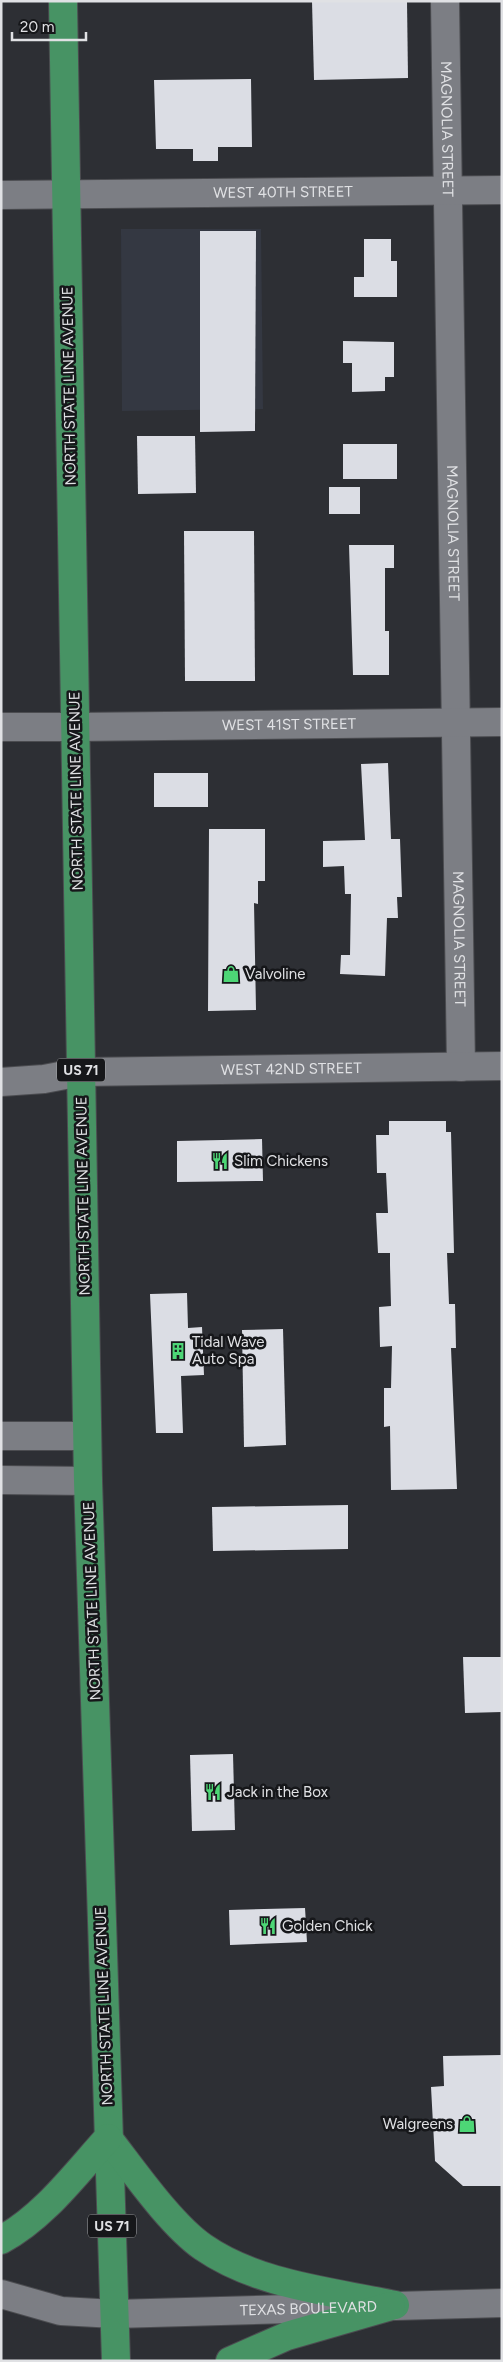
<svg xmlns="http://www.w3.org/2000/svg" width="503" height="2362" font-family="Figtree,sans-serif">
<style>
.built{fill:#343842}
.building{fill:#dbdde4}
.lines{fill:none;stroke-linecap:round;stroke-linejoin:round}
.minor-casing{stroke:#4b4c50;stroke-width:30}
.tertiary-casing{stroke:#4b4c50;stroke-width:30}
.secondary-casing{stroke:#4b4c50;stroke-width:30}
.primary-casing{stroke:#4b4c50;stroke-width:30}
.minor{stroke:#7c7e84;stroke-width:28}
.tertiary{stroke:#7c7e84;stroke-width:28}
.secondary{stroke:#7c7e84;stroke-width:28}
.primary{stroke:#479364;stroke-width:28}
.labels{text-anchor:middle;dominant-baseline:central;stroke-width:5;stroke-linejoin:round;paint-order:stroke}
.shield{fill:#16171a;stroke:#a3a4a7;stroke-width:1}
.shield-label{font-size:14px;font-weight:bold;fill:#e0e1e4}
.street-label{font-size:15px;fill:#e0e1e4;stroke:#16171a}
.poi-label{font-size:15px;fill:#e0e1e4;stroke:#16171a;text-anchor:start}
</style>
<rect width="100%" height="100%" fill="#2d2f34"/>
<path class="built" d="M 121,229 L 261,229 L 263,409 L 122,411 Z"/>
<g class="building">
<path d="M 312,1 L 407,1 L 408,78 L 314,80 Z"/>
<path d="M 251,79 L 252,147 L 218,147 L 218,161 L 193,161 L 193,149 L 156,149 L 154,80 Z"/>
<path d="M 200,231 L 256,231 L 255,431 L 200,432 Z"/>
<path d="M 364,239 L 391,239 L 391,261 L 397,261 L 397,297 L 354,297 L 354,277 L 364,277 Z"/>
<path d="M 343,341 L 394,342 L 394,377 L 385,377 L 385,391 L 352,392 L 352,363 L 343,363 Z"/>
<path d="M 137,436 L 195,436 L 196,493 L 138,494 Z"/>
<rect x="343" y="444" width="54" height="35"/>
<rect x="329" y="487" width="31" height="27"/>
<path d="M 184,531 L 254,531 L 255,681 L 185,681 Z"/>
<path d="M 349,545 L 394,545 L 394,568 L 385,568 L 385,631 L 389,631 L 389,675 L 353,675 Z"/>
<path d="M 388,763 L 391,839 L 400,839 L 402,897 L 397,897 L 398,918 L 387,918 L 385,976 L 340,974 L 341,955 L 350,955 L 351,894 L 345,894 L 344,866 L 323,867 L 323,841 L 365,840 L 361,764 Z"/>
<rect x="154" y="773" width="54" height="34"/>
<path d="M 209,829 L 265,829 L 265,881 L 258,881 L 258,904 L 254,903 L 256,1010 L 208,1011 Z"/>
<path d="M 389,1121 L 446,1121 L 446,1132 L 451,1132 L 454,1253 L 447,1253 L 449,1304 L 455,1304 L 456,1348 L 451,1348 L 457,1489 L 391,1490 L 390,1426 L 384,1427 L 384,1388 L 391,1388 L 392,1346 L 380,1347 L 379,1307 L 391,1306 L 390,1265 L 390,1253 L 378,1253 L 376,1213 L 388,1213 L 386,1173 L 377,1173 L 376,1135 L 389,1135 Z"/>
<path d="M 262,1139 L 263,1181 L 177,1182 L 177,1141 Z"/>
<path d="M 187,1293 L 188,1328 L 202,1327 L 204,1375 L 181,1376 L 183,1433 L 156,1433 L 150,1294 Z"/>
<path d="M 283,1329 L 286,1445 L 244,1447 L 242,1330 Z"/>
<path d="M 348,1505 L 348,1549 L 213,1551 L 212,1507 Z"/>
<path d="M 463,1657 L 502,1657 L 502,1712 L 465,1713 Z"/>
<path d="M 233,1754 L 235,1830 L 192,1831 L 190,1755 Z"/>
<path d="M 305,1908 L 307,1942 L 230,1945 L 229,1910 Z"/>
<path d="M 502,2055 L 502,2186 L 463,2186 L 435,2161 L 431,2087 L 444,2086 L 443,2056 Z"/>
</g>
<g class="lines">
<g class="minor-casing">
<g id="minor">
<path id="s1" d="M 445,1 L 461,1067"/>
<path id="s2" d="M 1,195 L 502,190"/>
<path id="s3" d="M 75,727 L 502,722"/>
<path id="s4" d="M 1,1082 L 44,1079 L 81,1072 L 502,1066"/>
<path d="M 1,1436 L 87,1436"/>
<path d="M 1,1480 L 88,1481"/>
</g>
</g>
<g class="tertiary-casing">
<path id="tertiary" d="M 1,727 L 75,727"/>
</g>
<g class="secondary-casing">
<g id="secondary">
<path id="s5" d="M 1,2294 L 61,2311 L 115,2314 L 502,2303"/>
</g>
</g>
<g class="primary-casing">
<g id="primary">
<path d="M 63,1 L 88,1481 L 116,2361"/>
<path d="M 108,2138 C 133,2170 170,2224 203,2247 C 258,2285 330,2291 395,2305"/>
<path d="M 1,2240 C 44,2217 76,2173 108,2138"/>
<path d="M 230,2361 L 287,2336 L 391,2306"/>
</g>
</g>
<use href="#minor" class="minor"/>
<use href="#tertiary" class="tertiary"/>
<use href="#secondary" class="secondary"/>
<use href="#primary" class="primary"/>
</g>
<defs>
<g id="shop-bare" transform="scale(1.35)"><path d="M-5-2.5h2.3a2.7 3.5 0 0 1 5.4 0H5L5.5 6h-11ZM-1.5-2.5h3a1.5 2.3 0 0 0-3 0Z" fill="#4dd676" stroke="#16171a" stroke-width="2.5" paint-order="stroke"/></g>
<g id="restaurant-bare" transform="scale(1.35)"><path d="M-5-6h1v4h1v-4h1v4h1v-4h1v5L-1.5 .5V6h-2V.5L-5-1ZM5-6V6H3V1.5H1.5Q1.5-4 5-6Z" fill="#4dd676" stroke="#16171a" stroke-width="2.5" paint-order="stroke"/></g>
<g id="building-bare" transform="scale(1.35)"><path d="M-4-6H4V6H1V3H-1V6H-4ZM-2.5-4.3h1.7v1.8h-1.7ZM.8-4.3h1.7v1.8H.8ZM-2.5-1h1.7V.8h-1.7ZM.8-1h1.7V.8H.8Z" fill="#4dd676" stroke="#16171a" stroke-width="2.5" paint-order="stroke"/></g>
</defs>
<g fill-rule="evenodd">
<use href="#shop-bare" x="231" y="974"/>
<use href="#restaurant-bare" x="220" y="1161"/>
<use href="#building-bare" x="178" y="1351"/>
<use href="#restaurant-bare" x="213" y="1792"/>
<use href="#restaurant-bare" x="268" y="1926"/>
<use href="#shop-bare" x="467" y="2124"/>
</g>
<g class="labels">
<g class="shield">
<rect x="57" y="1058.5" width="48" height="23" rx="4"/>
<rect x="88" y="2214.5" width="48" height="23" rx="4"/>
</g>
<g class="shield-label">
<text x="81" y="1070">US 71</text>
<text x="112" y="2226">US 71</text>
</g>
<g class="street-label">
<text stroke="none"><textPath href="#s1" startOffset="128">MAGNOLIA STREET</textPath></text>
<text stroke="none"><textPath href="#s2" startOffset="282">WEST 40TH STREET</textPath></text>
<text transform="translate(69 386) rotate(-91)">NORTH STATE LINE AVENUE</text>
<text stroke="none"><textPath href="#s1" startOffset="532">MAGNOLIA STREET</textPath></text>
<text stroke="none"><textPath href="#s3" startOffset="214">WEST 41ST STREET</textPath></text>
<text transform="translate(76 791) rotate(-91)">NORTH STATE LINE AVENUE</text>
<text stroke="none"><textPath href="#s1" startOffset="938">MAGNOLIA STREET</textPath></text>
<text stroke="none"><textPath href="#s4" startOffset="291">WEST 42ND STREET</textPath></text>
<text transform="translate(83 1196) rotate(-91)">NORTH STATE LINE AVENUE</text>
<text transform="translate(92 1601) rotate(-92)">NORTH STATE LINE AVENUE</text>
<text transform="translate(104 2006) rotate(-92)">NORTH STATE LINE AVENUE</text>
<text stroke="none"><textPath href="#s5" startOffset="310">TEXAS BOULEVARD</textPath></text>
</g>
<g class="poi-label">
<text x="245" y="974">Valvoline</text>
<text x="234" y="1161">Slim Chickens</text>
<text x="192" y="1342">Tidal Wave<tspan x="192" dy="17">Auto Spa</tspan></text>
<text x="227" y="1792">Jack in the Box</text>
<text x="282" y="1926">Golden Chick</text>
<text x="453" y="2124" text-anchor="end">Walgreens</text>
</g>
</g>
<rect width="503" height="2362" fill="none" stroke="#e0e1e4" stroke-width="5"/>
<path d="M12 32v8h74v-8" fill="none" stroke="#e0e1e4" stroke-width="2.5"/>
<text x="20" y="32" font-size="15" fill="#e0e1e4" stroke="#16171a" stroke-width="4" paint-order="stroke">20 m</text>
</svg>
